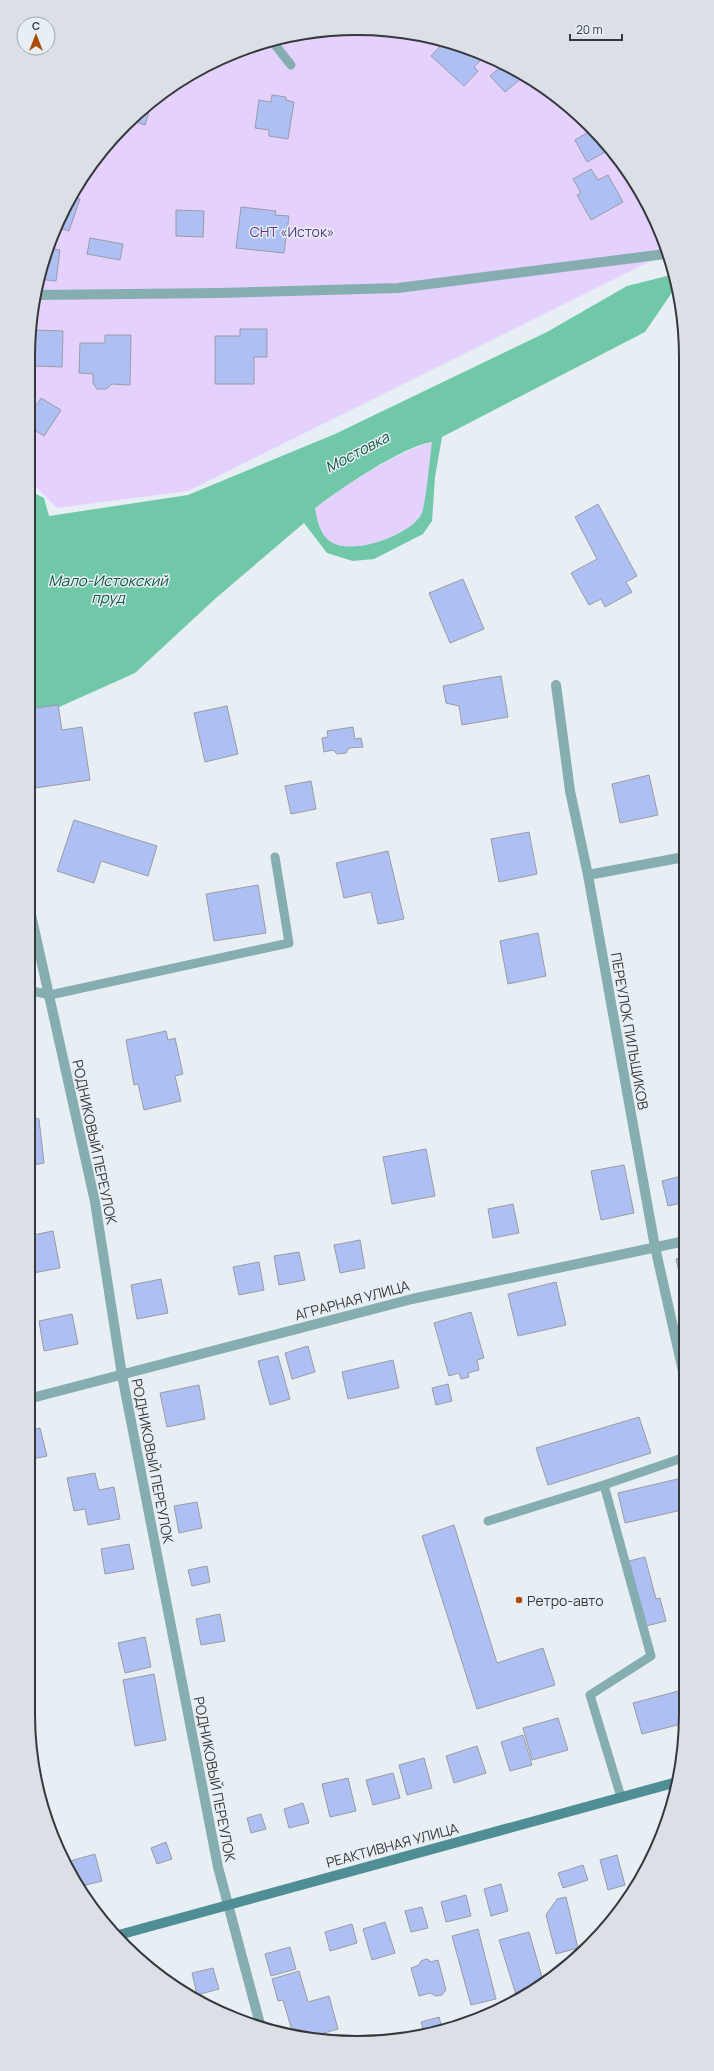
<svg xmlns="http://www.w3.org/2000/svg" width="714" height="2071" font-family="Manrope,sans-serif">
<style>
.green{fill:#e4d1fd}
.water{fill:#70c8a9;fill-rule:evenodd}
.building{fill:#aebff4;stroke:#9a9ca3}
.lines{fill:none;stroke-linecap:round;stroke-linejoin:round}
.service{stroke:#86aeb1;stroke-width:9}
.minor{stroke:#86aeb1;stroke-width:10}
.secondary{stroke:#4f8e94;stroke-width:10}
.poi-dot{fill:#ab4a04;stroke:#e8eff4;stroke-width:1.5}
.labels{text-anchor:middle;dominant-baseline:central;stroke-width:3;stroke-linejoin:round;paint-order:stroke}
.park-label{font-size:14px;fill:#5d3683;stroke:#e8eff4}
.street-label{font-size:14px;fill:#36393b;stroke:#e8eff4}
.poi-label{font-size:14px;fill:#36393b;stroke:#e8eff4;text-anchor:start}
.water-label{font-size:15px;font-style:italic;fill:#115844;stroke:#e8eff4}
.rim{fill:none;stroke:#36393b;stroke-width:2}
</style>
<rect width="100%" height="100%" fill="#e8eff4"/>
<g class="green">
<path d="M 378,29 L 442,39 L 522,72 L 604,140 L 652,212 L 665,254 L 188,491 L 57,508 L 36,487 L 28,512 L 28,357 L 39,272 L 62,212 L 96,157 L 140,110 L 192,72 L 251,46 L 314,31 Z"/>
<path d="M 432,442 C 430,455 427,505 422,514 C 410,535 353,556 331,542 C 320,535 317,520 315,508 C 347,484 395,453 432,442 Z"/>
</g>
<path class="water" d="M 671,275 L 675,288 L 645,332 L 442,437 L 435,477 L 432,521 L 423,534 L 374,559 L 353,561 L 327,553 L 304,523 L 216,598 L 135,673 L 28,721 L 28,526 L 33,525 L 36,494 L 44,498 L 49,516 L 188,495 L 335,434 L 547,332 L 627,286 ZM 432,442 C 430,455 426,506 421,515 C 409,535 354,556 331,542 C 320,535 317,520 315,508 C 340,489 403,446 432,442 Z"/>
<g class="building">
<path d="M 445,41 L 455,47 L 457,45 L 483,58 L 474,67 L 478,71 L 464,86 L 431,56 Z"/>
<path d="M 503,65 L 525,75 L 505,92 L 490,76 Z"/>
<path d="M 272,95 L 286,97 L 286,100 L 294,102 L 288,139 L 269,136 L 269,130 L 255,128 L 259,100 L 271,102 Z"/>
<path d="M 145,106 L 150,108 L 145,125 L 133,121 L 135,115 Z"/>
<path d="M 592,130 L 603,139 L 609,150 L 587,162 L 575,140 Z"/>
<path d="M 591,169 L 598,180 L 608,175 L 623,202 L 591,220 L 577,195 L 581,193 L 573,179 Z"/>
<path d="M 72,196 L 80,199 L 69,231 L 56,227 L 62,212 Z"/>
<path d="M 241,207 L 276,211 L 275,215 L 289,216 L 284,253 L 236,248 Z"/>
<path d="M 176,210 L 204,211 L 203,237 L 176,236 Z"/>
<path d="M 90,238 L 123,244 L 120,260 L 87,254 Z"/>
<path d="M 48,248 L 60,250 L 56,281 L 38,279 Z"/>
<path d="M 240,329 L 267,329 L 267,357 L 254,357 L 254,384 L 215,384 L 215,336 L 240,336 Z"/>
<path d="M 35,330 L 63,331 L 62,367 L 34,366 Z"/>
<path d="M 105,335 L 131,335 L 130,385 L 112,384 L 106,389 L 97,389 L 93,383 L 93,374 L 79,373 L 80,343 L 105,343 Z"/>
<path d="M 41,398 L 61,410 L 44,436 L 28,426 L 28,418 Z"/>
<path d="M 598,504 L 637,576 L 626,582 L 632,592 L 605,607 L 601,599 L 589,605 L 571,573 L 597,559 L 575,517 Z"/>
<path d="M 463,579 L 484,629 L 450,643 L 429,593 Z"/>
<path d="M 501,676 L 508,717 L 462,725 L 459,706 L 446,703 L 443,686 Z"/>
<path d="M 58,705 L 62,730 L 82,727 L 90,780 L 28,789 L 28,709 Z"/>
<path d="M 227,706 L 238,754 L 205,762 L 194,713 Z"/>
<path d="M 353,727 L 355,739 L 361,738 L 363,747 L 349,748 L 346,753 L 337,754 L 333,750 L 324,752 L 322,738 L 328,737 L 327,731 Z"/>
<path d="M 649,775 L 658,815 L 620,823 L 612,784 Z"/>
<path d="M 311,781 L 316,809 L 291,814 L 285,786 Z"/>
<path d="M 74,820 L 157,846 L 148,876 L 101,861 L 94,883 L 57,871 Z"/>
<path d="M 529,832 L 537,874 L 499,882 L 491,839 Z"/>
<path d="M 388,851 L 404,919 L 378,924 L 371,892 L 344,898 L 336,863 Z"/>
<path d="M 258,885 L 266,933 L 214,941 L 206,894 Z"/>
<path d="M 538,933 L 546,976 L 508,984 L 500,941 Z"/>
<path d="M 166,1031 L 168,1040 L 175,1038 L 183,1074 L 175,1076 L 181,1101 L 144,1110 L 138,1084 L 134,1085 L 126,1040 Z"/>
<path d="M 28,1116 L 39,1119 L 44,1163 L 28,1166 Z"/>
<path d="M 426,1149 L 435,1196 L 392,1204 L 383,1157 Z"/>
<path d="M 624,1165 L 634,1213 L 601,1220 L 591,1171 Z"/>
<path d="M 685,1175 L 685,1202 L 668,1206 L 662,1181 Z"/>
<path d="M 513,1204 L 519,1233 L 493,1238 L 488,1209 Z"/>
<path d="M 53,1231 L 60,1268 L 28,1274 L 28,1236 Z"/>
<path d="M 360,1240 L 365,1268 L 340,1273 L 334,1245 Z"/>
<path d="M 299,1252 L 305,1280 L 279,1285 L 274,1256 Z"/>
<path d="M 685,1256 L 685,1298 L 676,1259 Z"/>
<path d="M 259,1262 L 264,1290 L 239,1295 L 233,1267 Z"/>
<path d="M 161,1279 L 168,1313 L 137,1319 L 131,1285 Z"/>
<path d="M 556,1282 L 566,1325 L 518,1336 L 508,1294 Z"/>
<path d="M 471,1312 L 484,1358 L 477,1360 L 479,1370 L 468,1373 L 469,1377 L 461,1379 L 459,1373 L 449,1376 L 434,1323 Z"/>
<path d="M 72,1314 L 78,1344 L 44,1351 L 39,1321 Z"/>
<path d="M 308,1346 L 315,1372 L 292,1379 L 285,1353 Z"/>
<path d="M 278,1356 L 290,1399 L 270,1405 L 258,1361 Z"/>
<path d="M 393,1360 L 399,1388 L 348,1399 L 342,1372 Z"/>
<path d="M 448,1384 L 452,1401 L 436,1405 L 432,1388 Z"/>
<path d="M 199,1385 L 205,1419 L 167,1427 L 160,1393 Z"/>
<path d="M 639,1417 L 651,1453 L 548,1485 L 536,1448 Z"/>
<path d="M 40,1428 L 47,1456 L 28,1460 L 28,1431 Z"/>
<path d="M 95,1473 L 99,1490 L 114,1487 L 120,1519 L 88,1525 L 85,1509 L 74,1511 L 67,1478 Z"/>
<path d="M 686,1477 L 686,1509 L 625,1523 L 618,1493 Z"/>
<path d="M 197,1502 L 202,1528 L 179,1533 L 174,1506 Z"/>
<path d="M 454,1525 L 497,1663 L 543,1648 L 555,1685 L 477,1709 L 422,1536 Z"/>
<path d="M 129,1544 L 134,1569 L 105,1574 L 101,1549 Z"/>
<path d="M 645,1557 L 656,1599 L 660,1598 L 666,1621 L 646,1626 L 629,1561 Z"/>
<path d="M 207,1566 L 210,1582 L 192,1586 L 188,1570 Z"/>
<path d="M 220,1614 L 225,1641 L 201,1645 L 196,1619 Z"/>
<path d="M 145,1637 L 151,1667 L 125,1673 L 118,1643 Z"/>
<path d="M 154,1674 L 166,1740 L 135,1746 L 123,1680 Z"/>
<path d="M 686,1689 L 685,1723 L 642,1734 L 633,1703 Z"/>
<path d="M 558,1718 L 568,1750 L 532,1760 L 523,1728 Z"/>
<path d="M 523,1735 L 532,1765 L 510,1771 L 501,1742 Z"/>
<path d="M 477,1746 L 486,1773 L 454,1783 L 446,1756 Z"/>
<path d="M 424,1758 L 432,1788 L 407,1795 L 399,1765 Z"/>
<path d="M 393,1773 L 400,1798 L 373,1805 L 366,1780 Z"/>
<path d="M 348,1778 L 356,1811 L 330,1817 L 322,1784 Z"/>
<path d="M 303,1803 L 309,1823 L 289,1828 L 284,1809 Z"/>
<path d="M 261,1814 L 266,1829 L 251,1833 L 247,1818 Z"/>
<path d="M 166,1842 L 172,1859 L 157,1864 L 151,1848 Z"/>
<path d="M 95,1854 L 102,1881 L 82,1886 L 67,1862 Z"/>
<path d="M 617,1855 L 625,1885 L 608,1890 L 600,1860 Z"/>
<path d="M 583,1865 L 588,1880 L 563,1888 L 558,1873 Z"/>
<path d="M 501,1884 L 508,1911 L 491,1916 L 484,1889 Z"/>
<path d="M 466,1895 L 471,1916 L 446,1922 L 441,1902 Z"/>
<path d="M 566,1897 L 578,1948 L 556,1954 L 546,1915 L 557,1899 Z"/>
<path d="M 422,1907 L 428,1928 L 411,1932 L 405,1911 Z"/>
<path d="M 385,1922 L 395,1953 L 372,1960 L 363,1929 Z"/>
<path d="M 352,1924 L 357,1943 L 330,1951 L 325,1932 Z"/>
<path d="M 478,1929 L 496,1999 L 471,2005 L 452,1936 Z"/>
<path d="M 529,1932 L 544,1984 L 517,1998 L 499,1940 Z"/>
<path d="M 290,1947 L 296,1969 L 271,1976 L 265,1954 Z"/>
<path d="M 426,1959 L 429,1960 L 430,1962 L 438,1960 L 446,1990 L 442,1995 L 436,1996 L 430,1993 L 419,1996 L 411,1968 L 419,1965 L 421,1961 Z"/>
<path d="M 213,1968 L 219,1989 L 197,1995 L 192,1973 Z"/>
<path d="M 299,1971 L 308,2002 L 329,1996 L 338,2029 L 307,2038 L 293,2034 L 283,2000 L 278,2001 L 272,1979 Z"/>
<path d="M 439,2017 L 443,2031 L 425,2035 L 421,2022 Z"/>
</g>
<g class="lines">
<g class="service">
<path d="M 272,41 L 291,65"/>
<path d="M 28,990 L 50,995 L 289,943 L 275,857"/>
<path d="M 604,1485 L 651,1656 L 590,1695 L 621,1797"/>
<path d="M 488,1521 L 604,1485 L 685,1457"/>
</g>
<g class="minor">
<path d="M 36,295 L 219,293 L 398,288 L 665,254"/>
<path d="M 556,685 L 570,791 L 588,875 L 655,1247 L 685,1380"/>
<path d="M 588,875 L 684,857"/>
<path d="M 28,901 L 95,1202 L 122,1375 L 218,1867 L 260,2024"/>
<path d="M 28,1399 L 412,1299 L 685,1241"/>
</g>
<path class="secondary" d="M 115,1936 L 677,1782"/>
</g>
<circle class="poi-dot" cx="519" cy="1600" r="4"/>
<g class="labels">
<g class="park-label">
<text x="292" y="231">СНТ «Исток»</text>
</g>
<g class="street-label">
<text transform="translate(630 1031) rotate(80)">ПЕРЕУЛОК ПИЛЬЩИКОВ</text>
<text transform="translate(95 1142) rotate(78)">РОДНИКОВЫЙ ПЕРЕУЛОК</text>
<text transform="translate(352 1300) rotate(-15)">АГРАРНАЯ УЛИЦА</text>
<text transform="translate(153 1461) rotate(79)">РОДНИКОВЫЙ ПЕРЕУЛОК</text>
<text transform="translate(215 1779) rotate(79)">РОДНИКОВЫЙ ПЕРЕУЛОК</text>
<text transform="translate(392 1845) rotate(-15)">РЕАКТИВНАЯ УЛИЦА</text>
</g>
<g class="poi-label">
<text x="527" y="1600">Ретро-авто</text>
</g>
<g class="water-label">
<text transform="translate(357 452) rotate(-28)">Мостовка</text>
<text x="108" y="580">Мало-Истокский<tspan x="108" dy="17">пруд</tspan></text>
</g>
</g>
<path d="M0 0H714V2071H0ZM357 35H357A322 322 0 0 1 679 357V1714A322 322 0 0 1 357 2036H357A322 322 0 0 1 35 1714V357A322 322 0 0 1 357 35Z" fill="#dae0e5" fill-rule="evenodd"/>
<path class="rim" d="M357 35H357A322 322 0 0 1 679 357V1714A322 322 0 0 1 357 2036H357A322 322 0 0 1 35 1714V357A322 322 0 0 1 357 35Z"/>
<g transform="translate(36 36)"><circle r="19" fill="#e8eff4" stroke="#a1a6aa"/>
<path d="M0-3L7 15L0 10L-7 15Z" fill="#ab4a04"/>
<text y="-6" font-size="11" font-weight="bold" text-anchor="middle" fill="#36393b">С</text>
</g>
<path d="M570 34v6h52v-6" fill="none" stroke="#36393b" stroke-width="2"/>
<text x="576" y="34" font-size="12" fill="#36393b" stroke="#e8eff4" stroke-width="3" paint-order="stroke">20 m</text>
</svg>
